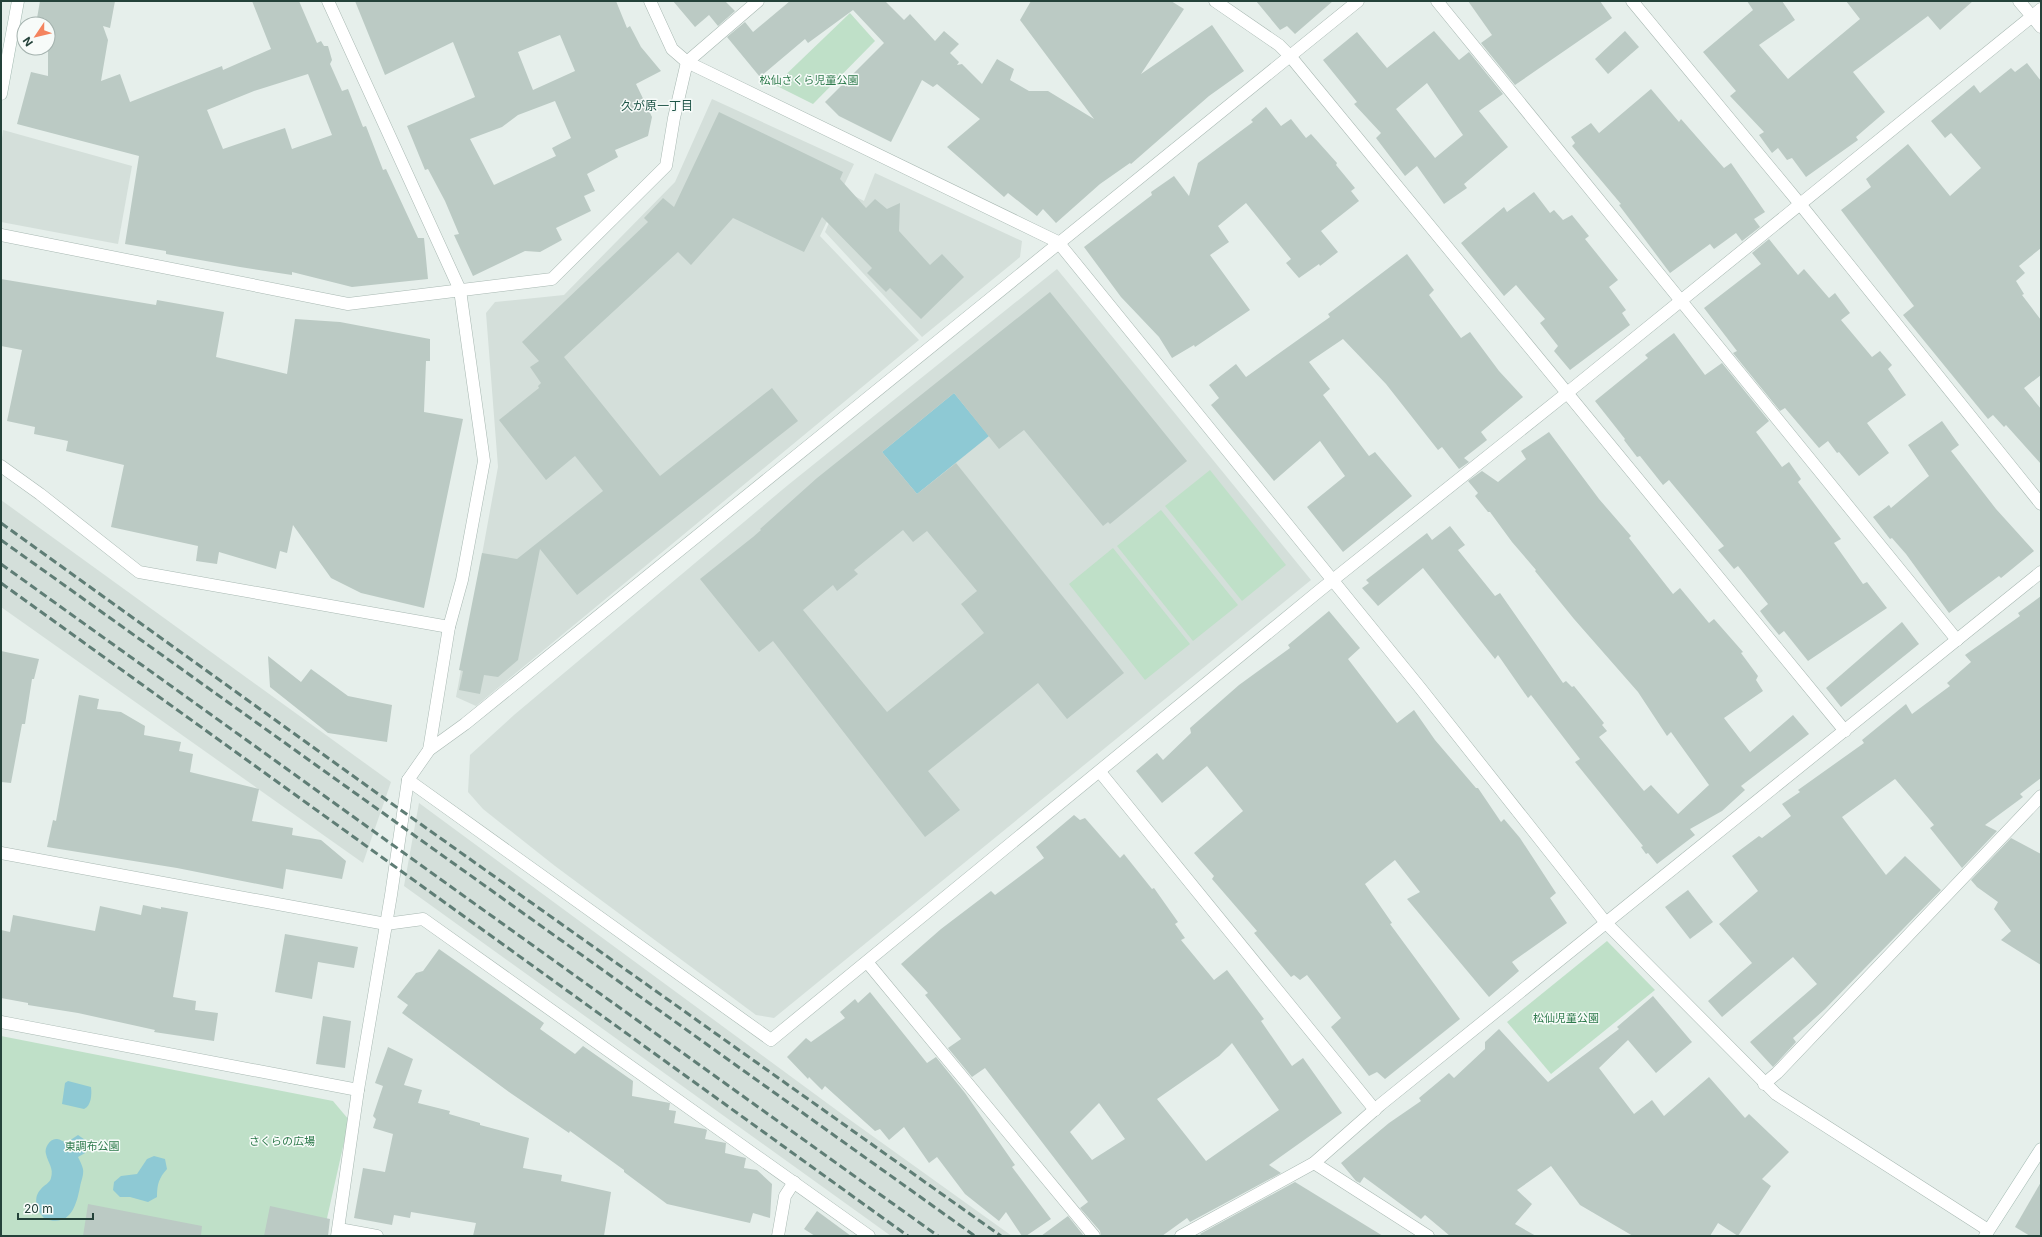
<svg xmlns="http://www.w3.org/2000/svg" width="2042" height="1237" font-family="Inter,'Noto Sans JP',sans-serif">
<style>
.built{fill:#d4dfda}
.green{fill:#bfe0c8}
.water{fill:#8ec9d4}
.building{fill:#bbcac4;fill-rule:evenodd}
.lines{fill:none;stroke-linecap:round;stroke-linejoin:round}
.street-casing{stroke:#a8b8b2;stroke-width:13}
.secondary-casing{stroke:#a4bbb3;stroke-width:13}
.street{stroke:#fff;stroke-width:12}
.secondary{stroke:#fff;stroke-width:12}
.rail{stroke:#5f7d75;stroke-width:3;stroke-dasharray:8 4;stroke-linecap:butt}
.labels{text-anchor:middle;dominant-baseline:central;stroke-width:3;stroke-linejoin:round;paint-order:stroke}
.park-label{font-size:11px;fill:#2d7a4b;stroke:#f7fbf9}
.neighbourhood-label{font-size:12px;fill:#1f5548;stroke:#f7fbf9}
</style>
<rect width="100%" height="100%" fill="#e6efeb"/>
<g class="built">
<path d="M 712,99 L 854,164 L 820,236 L 919,340 L 476,706 L 456,697 L 498,467 L 486,313 L 495,302 L 564,295 L 675,182 Z"/>
<path d="M 3,130 L 132,166 L 118,244 L 1,222 L 1,147 Z"/>
<path d="M 875,173 L 1022,241 L 1020,257 L 922,337 L 825,232 L 843,190 L 864,201 Z"/>
<path d="M 1057,269 L 1311,580 L 774,1018 L 756,1015 L 555,866 L 483,809 L 468,792 L 470,755 L 514,715 L 788,485 Z"/>
<path d="M 1,500 L 391,782 L 363,863 L 1,607 Z"/>
<path d="M 419,803 L 846,1117 L 1012,1236 L 891,1236 L 404,886 Z"/>
</g>
<g class="green">
<path d="M 850,13 L 875,41 L 813,104 L 775,85 Z"/>
<path d="M 1210,470 L 1286,565 L 1242,601 L 1165,506 Z"/>
<path d="M 1161,510 L 1238,605 L 1193,641 L 1117,546 Z"/>
<path d="M 1113,548 L 1190,644 L 1145,680 L 1069,584 Z"/>
<path d="M 1607,941 L 1655,990 L 1551,1074 L 1507,1022 Z"/>
<path d="M 1,1036 L 333,1101 L 349,1120 L 323,1236 L 1,1236 Z"/>
</g>
<g class="water">
<path d="M 954,393 L 989,436 L 917,494 L 882,452 Z"/>
<path d="M 68,1081 L 91,1087 C 92,1095 91,1106 84,1109 L 62,1104 L 65,1083 Z"/>
<path d="M 78,1135 L 88,1142 L 85,1153 L 78,1157 C 80,1161 82,1165 83,1169 C 84,1175 81,1181 80,1187 C 76,1207 70,1227 45,1219 C 37,1211 32,1198 41,1189 C 44,1185 50,1183 51,1178 C 54,1168 48,1163 46,1154 C 44,1148 50,1138 57,1139 C 60,1139 64,1142 66,1143 Z"/>
<path d="M 154,1156 L 165,1159 L 167,1169 C 159,1178 157,1184 157,1197 L 148,1202 L 130,1197 L 120,1197 L 113,1190 L 114,1182 L 121,1176 L 137,1174 L 147,1159 Z"/>
</g>
<g class="building">
<path d="M 40,1 L 115,1 L 110,28 L 103,26 L 108,40 L 101,81 L 120,74 L 130,102 L 222,66 L 223,70 L 271,49 L 252,1 L 299,1 L 317,43 L 321,41 L 324,46 L 328,46 L 332,60 L 330,64 L 342,91 L 348,89 L 363,127 L 366,126 L 383,170 L 386,169 L 418,238 L 424,238 L 428,279 L 352,287 L 292,272 L 292,275 L 240,267 L 166,254 L 166,251 L 125,244 L 139,156 L 17,124 L 31,72 L 48,76 L 48,24 L 36,24 ZM 308,74 L 332,135 L 292,149 L 285,128 L 223,149 L 207,110 L 254,91 Z"/>
<path d="M 355,1 L 616,1 L 627,28 L 630,26 L 641,47 L 661,71 L 636,84 L 652,117 L 648,136 L 615,150 L 618,157 L 587,174 L 595,191 L 584,196 L 591,211 L 556,228 L 562,240 L 540,252 L 525,251 L 473,276 L 454,235 L 459,234 L 445,201 L 428,169 L 425,170 L 407,126 L 475,97 L 453,42 L 385,75 ZM 560,35 L 575,71 L 533,90 L 518,52 ZM 555,101 L 571,138 L 552,148 L 556,156 L 494,185 L 470,139 L 502,127 L 518,115 Z"/>
<path d="M 673,1 L 725,1 L 735,11 L 718,26 L 709,15 L 695,27 Z"/>
<path d="M 790,1 L 885,1 L 904,20 L 910,14 L 935,41 L 944,31 L 959,44 L 950,53 L 959,62 L 957,65 L 962,64 L 982,84 L 997,59 L 1014,69 L 1010,80 L 1029,91 L 1048,91 L 1094,119 L 1020,20 L 1031,1 L 1171,1 L 1184,9 L 1141,74 L 1212,25 L 1244,71 L 1209,96 L 1131,164 L 1130,163 L 1100,184 L 1056,223 L 1043,209 L 1037,216 L 1008,193 L 1004,197 L 947,147 L 980,119 L 937,84 L 933,87 L 922,80 L 891,142 L 839,116 L 825,102 L 884,43 L 853,10 L 808,43 L 805,39 L 760,77 L 727,37 L 745,22 L 753,32 Z"/>
<path d="M 1256,1 L 1333,1 L 1295,34 L 1287,26 L 1280,30 Z"/>
<path d="M 1468,1 L 1600,1 L 1612,18 L 1515,85 L 1481,43 L 1492,35 Z"/>
<path d="M 1747,1 L 1782,1 L 1795,20 L 1759,45 L 1788,79 L 1860,19 L 1846,1 L 1973,1 L 1940,30 L 1928,16 L 1853,72 L 1885,112 L 1856,137 L 1858,140 L 1806,177 L 1792,158 L 1787,160 L 1778,148 L 1772,153 L 1759,135 L 1764,132 L 1730,96 L 1736,91 L 1703,52 L 1753,10 Z"/>
<path d="M 1434,31 L 1459,60 L 1469,52 L 1503,94 L 1479,111 L 1508,147 L 1464,184 L 1467,188 L 1444,204 L 1417,166 L 1405,176 L 1376,138 L 1381,133 L 1354,104 L 1357,102 L 1323,60 L 1357,32 L 1387,68 ZM 1427,83 L 1463,135 L 1435,158 L 1396,109 Z"/>
<path d="M 1625,31 L 1639,47 L 1608,74 L 1595,59 Z"/>
<path d="M 2027,63 L 2041,81 L 2041,248 L 2019,266 L 2025,273 L 2016,281 L 2024,294 L 2022,295 L 2041,320 L 2041,375 L 2024,388 L 2041,409 L 2041,464 L 2006,425 L 2004,427 L 1993,415 L 1988,419 L 1903,315 L 1914,306 L 1841,210 L 1871,187 L 1866,179 L 1908,144 L 1950,196 L 1981,168 L 1951,133 L 1945,138 L 1931,121 L 1974,85 L 1980,93 L 2011,68 L 2015,72 Z"/>
<path d="M 1651,89 L 1679,122 L 1681,119 L 1724,168 L 1731,163 L 1765,212 L 1754,219 L 1760,227 L 1742,241 L 1736,233 L 1714,249 L 1710,244 L 1670,273 L 1619,205 L 1621,204 L 1572,146 L 1575,143 L 1571,137 L 1591,123 L 1599,133 Z"/>
<path d="M 1266,107 L 1281,126 L 1291,119 L 1306,138 L 1311,134 L 1337,163 L 1336,165 L 1355,188 L 1351,191 L 1359,201 L 1321,231 L 1338,252 L 1320,266 L 1319,264 L 1299,278 L 1286,263 L 1291,259 L 1246,203 L 1218,226 L 1229,242 L 1210,255 L 1250,310 L 1195,347 L 1194,345 L 1172,358 L 1159,337 L 1121,297 L 1084,247 L 1152,195 L 1151,192 L 1174,176 L 1189,196 L 1198,163 L 1253,122 L 1251,120 Z"/>
<path d="M 719,112 L 843,172 L 840,179 L 866,208 L 875,199 L 887,209 L 900,203 L 899,231 L 930,265 L 942,254 L 964,277 L 921,319 L 890,288 L 886,292 L 867,273 L 872,268 L 822,217 L 804,252 L 733,218 L 691,265 L 678,252 L 564,357 L 660,476 L 772,388 L 798,421 L 577,595 L 540,549 L 518,660 L 498,677 L 484,675 L 480,694 L 459,690 L 463,671 L 459,670 L 482,553 L 517,559 L 603,491 L 575,456 L 546,480 L 499,420 L 539,388 L 538,386 L 541,383 L 530,367 L 539,361 L 522,342 L 648,222 L 644,218 L 663,198 L 674,207 Z"/>
<path d="M 1534,192 L 1550,213 L 1554,210 L 1563,220 L 1572,215 L 1589,236 L 1585,239 L 1618,280 L 1609,287 L 1626,310 L 1622,313 L 1630,325 L 1570,370 L 1554,351 L 1558,346 L 1540,323 L 1545,319 L 1516,285 L 1504,296 L 1461,243 L 1504,207 L 1507,212 Z"/>
<path d="M 1769,239 L 1798,275 L 1804,269 L 1829,298 L 1835,293 L 1850,313 L 1841,320 L 1872,357 L 1880,351 L 1892,365 L 1888,369 L 1906,395 L 1867,423 L 1889,453 L 1859,476 L 1839,452 L 1837,453 L 1828,441 L 1819,448 L 1785,408 L 1780,411 L 1733,353 L 1737,351 L 1704,308 L 1761,264 L 1752,253 Z"/>
<path d="M 1407,254 L 1434,290 L 1429,295 L 1461,338 L 1470,332 L 1499,371 L 1523,397 L 1481,432 L 1487,440 L 1464,458 L 1469,462 L 1459,469 L 1442,447 L 1438,450 L 1386,384 L 1343,339 L 1309,362 L 1330,389 L 1323,395 L 1369,456 L 1375,452 L 1412,496 L 1343,552 L 1307,507 L 1345,476 L 1320,441 L 1274,481 L 1211,405 L 1219,398 L 1209,385 L 1236,364 L 1246,377 L 1330,317 L 1328,314 Z"/>
<path d="M 1,279 L 156,305 L 157,300 L 224,312 L 216,357 L 287,374 L 295,319 L 340,322 L 430,339 L 430,361 L 426,361 L 424,412 L 463,419 L 424,608 L 361,593 L 331,578 L 293,525 L 287,553 L 280,551 L 276,569 L 219,552 L 217,564 L 196,561 L 198,546 L 111,527 L 124,465 L 66,451 L 68,441 L 34,434 L 35,427 L 7,421 L 22,350 L 1,346 Z"/>
<path d="M 1050,292 L 1187,461 L 1110,524 L 1108,522 L 1103,526 L 1024,430 L 999,449 L 954,393 L 882,452 L 917,494 L 956,463 L 1124,673 L 1067,719 L 1038,683 L 928,771 L 960,810 L 925,837 L 773,641 L 759,652 L 700,579 L 753,537 L 761,530 L 760,529 L 817,478 ZM 903,530 L 913,542 L 927,531 L 977,591 L 961,604 L 984,633 L 887,712 L 803,610 L 833,585 L 837,591 L 858,574 L 854,570 Z"/>
<path d="M 1674,333 L 1705,375 L 1722,363 L 1769,421 L 1756,432 L 1782,467 L 1789,462 L 1801,479 L 1798,482 L 1841,539 L 1834,543 L 1863,584 L 1867,582 L 1887,608 L 1808,661 L 1784,631 L 1779,635 L 1766,619 L 1760,611 L 1768,604 L 1738,566 L 1734,569 L 1718,550 L 1724,546 L 1669,480 L 1663,485 L 1640,456 L 1637,457 L 1624,440 L 1625,439 L 1595,401 L 1648,358 L 1645,355 Z"/>
<path d="M 1942,421 L 1959,445 L 1951,451 L 1996,509 L 2034,551 L 2001,578 L 1999,576 L 1949,613 L 1906,554 L 1892,538 L 1890,539 L 1873,517 L 1889,505 L 1891,508 L 1929,476 L 1908,445 Z"/>
<path d="M 1549,432 L 1599,499 L 1631,536 L 1629,538 L 1673,594 L 1680,588 L 1709,623 L 1714,619 L 1743,652 L 1741,653 L 1758,676 L 1756,680 L 1763,691 L 1724,718 L 1750,752 L 1793,715 L 1809,734 L 1741,786 L 1745,790 L 1722,811 L 1690,829 L 1695,835 L 1657,864 L 1648,853 L 1646,854 L 1641,847 L 1643,846 L 1575,762 L 1580,759 L 1531,695 L 1528,698 L 1498,655 L 1495,659 L 1423,568 L 1378,606 L 1362,588 L 1369,583 L 1366,580 L 1427,533 L 1432,540 L 1450,526 L 1465,545 L 1458,550 L 1495,596 L 1500,593 L 1563,683 L 1566,681 L 1572,687 L 1574,686 L 1604,723 L 1602,725 L 1607,731 L 1599,737 L 1644,791 L 1651,785 L 1678,814 L 1709,785 L 1671,732 L 1667,736 L 1638,692 L 1574,619 L 1535,571 L 1536,570 L 1512,542 L 1490,512 L 1488,512 L 1475,496 L 1478,493 L 1468,481 L 1482,471 L 1498,482 L 1526,459 L 1521,451 Z"/>
<path d="M 2041,596 L 2041,778 L 2020,794 L 2023,797 L 1985,825 L 1997,831 L 1962,868 L 1930,828 L 1934,825 L 1896,780 L 1895,779 L 1842,817 L 1886,875 L 1905,856 L 1941,890 L 1825,1009 L 1793,1038 L 1796,1042 L 1773,1067 L 1750,1042 L 1817,984 L 1793,957 L 1722,1017 L 1708,1001 L 1752,963 L 1719,924 L 1758,891 L 1732,856 L 1759,836 L 1762,838 L 1791,816 L 1782,804 L 1800,792 L 1798,790 L 1864,743 L 1862,740 L 1906,704 L 1912,714 L 1950,686 L 1947,683 L 1971,662 L 1965,655 L 2020,616 L 2018,613 Z"/>
<path d="M 1329,611 L 1360,648 L 1348,659 L 1397,723 L 1414,710 L 1435,740 L 1476,788 L 1478,788 L 1501,822 L 1504,819 L 1520,838 L 1556,893 L 1550,898 L 1567,923 L 1512,962 L 1519,971 L 1489,997 L 1407,899 L 1420,892 L 1395,860 L 1365,884 L 1392,923 L 1390,924 L 1460,1019 L 1385,1079 L 1377,1072 L 1369,1076 L 1331,1027 L 1341,1018 L 1307,975 L 1300,980 L 1294,975 L 1291,977 L 1254,933 L 1257,931 L 1212,879 L 1214,876 L 1194,853 L 1243,811 L 1207,766 L 1162,803 L 1136,771 L 1157,753 L 1163,760 L 1191,733 L 1190,728 L 1239,685 L 1290,648 L 1288,645 Z"/>
<path d="M 1902,622 L 1919,644 L 1841,707 L 1826,688 Z"/>
<path d="M 1,651 L 39,659 L 34,679 L 32,679 L 25,724 L 22,724 L 11,783 L 1,782 Z"/>
<path d="M 268,656 L 301,682 L 311,669 L 348,696 L 392,705 L 387,742 L 328,733 L 270,687 Z"/>
<path d="M 79,695 L 99,699 L 97,709 L 121,712 L 145,726 L 144,735 L 181,742 L 179,751 L 193,754 L 190,772 L 259,789 L 252,821 L 293,828 L 292,835 L 321,840 L 346,861 L 342,879 L 286,869 L 283,889 L 177,868 L 47,847 L 53,820 L 56,821 Z"/>
<path d="M 1074,815 L 1080,820 L 1085,818 L 1120,858 L 1124,854 L 1152,889 L 1154,888 L 1178,922 L 1175,924 L 1185,938 L 1181,940 L 1214,980 L 1227,970 L 1264,1019 L 1261,1021 L 1292,1066 L 1303,1058 L 1342,1113 L 1269,1165 L 1281,1173 L 1190,1222 L 1187,1218 L 1162,1236 L 1101,1236 L 1100,1231 L 1080,1208 L 1088,1202 L 985,1068 L 972,1077 L 948,1048 L 961,1039 L 925,995 L 928,993 L 901,964 L 941,929 L 991,891 L 995,895 L 1044,858 L 1036,847 ZM 1232,1043 L 1279,1110 L 1206,1161 L 1157,1099 L 1219,1056 ZM 1099,1103 L 1125,1139 L 1092,1160 L 1070,1132 Z"/>
<path d="M 2011,838 L 2041,854 L 2041,965 L 2001,940 L 2011,931 L 1994,909 L 1998,902 L 1977,887 L 1971,880 Z"/>
<path d="M 1688,890 L 1713,922 L 1690,939 L 1665,907 Z"/>
<path d="M 143,905 L 161,909 L 161,907 L 188,912 L 173,997 L 196,1001 L 195,1010 L 218,1013 L 214,1041 L 154,1032 L 155,1030 L 78,1013 L 28,1005 L 28,1003 L 1,998 L 1,930 L 10,932 L 13,915 L 95,931 L 100,906 L 141,915 Z"/>
<path d="M 285,934 L 358,947 L 354,968 L 318,962 L 312,999 L 275,992 Z"/>
<path d="M 439,949 L 544,1023 L 540,1029 L 575,1054 L 583,1046 L 633,1081 L 632,1096 L 670,1103 L 669,1110 L 676,1111 L 674,1123 L 705,1129 L 707,1130 L 705,1139 L 726,1143 L 725,1153 L 746,1158 L 744,1168 L 757,1170 L 772,1184 L 770,1218 L 753,1213 L 750,1223 L 667,1204 L 624,1172 L 624,1170 L 570,1131 L 569,1133 L 509,1092 L 402,1013 L 408,1005 L 397,997 L 416,973 L 423,971 Z"/>
<path d="M 870,992 L 927,1063 L 936,1057 L 965,1093 L 1015,1165 L 1012,1167 L 1051,1219 L 1026,1236 L 1022,1236 L 1006,1212 L 999,1221 L 965,1194 L 937,1157 L 929,1163 L 904,1127 L 889,1140 L 880,1129 L 875,1131 L 825,1086 L 822,1090 L 809,1077 L 808,1079 L 787,1057 L 806,1038 L 811,1042 L 845,1018 L 840,1012 L 855,999 L 858,1003 Z"/>
<path d="M 1653,996 L 1692,1042 L 1656,1073 L 1628,1040 L 1599,1068 L 1634,1114 L 1652,1100 L 1664,1116 L 1709,1077 L 1745,1118 L 1749,1114 L 1789,1152 L 1762,1179 L 1771,1186 L 1738,1236 L 1718,1223 L 1710,1236 L 1633,1236 L 1580,1205 L 1551,1166 L 1517,1190 L 1532,1204 L 1515,1224 L 1536,1236 L 1450,1236 L 1425,1215 L 1421,1219 L 1364,1177 L 1360,1183 L 1356,1181 L 1341,1163 L 1389,1123 L 1421,1101 L 1419,1098 L 1449,1073 L 1454,1078 L 1485,1049 L 1485,1042 L 1499,1029 L 1548,1082 L 1619,1029 L 1617,1027 Z"/>
<path d="M 323,1016 L 351,1021 L 345,1068 L 316,1064 Z"/>
<path d="M 388,1047 L 413,1059 L 404,1085 L 422,1090 L 418,1103 L 450,1111 L 449,1114 L 480,1123 L 480,1125 L 529,1138 L 523,1168 L 562,1175 L 561,1181 L 611,1192 L 604,1236 L 473,1236 L 476,1223 L 411,1212 L 410,1218 L 394,1215 L 392,1225 L 354,1218 L 363,1168 L 385,1172 L 393,1134 L 373,1128 L 376,1119 L 373,1116 L 383,1086 L 375,1083 Z"/>
<path d="M 1295,1182 L 1383,1236 L 1202,1236 L 1200,1234 Z"/>
<path d="M 2041,1182 L 2041,1236 L 2030,1236 L 2015,1227 Z"/>
<path d="M 88,1204 L 202,1226 L 201,1236 L 83,1236 Z"/>
<path d="M 270,1206 L 330,1219 L 328,1236 L 264,1236 Z"/>
<path d="M 817,1211 L 851,1236 L 815,1236 L 804,1229 Z"/>
<path d="M 1068,1216 L 1084,1236 L 1041,1236 Z"/>
</g>
<g class="lines">
<g class="street-casing">
<g id="street">
<path d="M 328,1 L 460,290 L 484,461 L 462,580 L 449,627 L 429,750"/>
<path d="M 650,1 L 672,49 L 687,62 L 1058,242 L 1421,689 L 1606,923 L 1776,1094 L 1988,1230"/>
<path d="M 1215,1 L 1279,45 L 1290,56 L 1845,731"/>
<path d="M 1437,1 L 1957,640"/>
<path d="M 1632,1 L 1800,204 L 2041,504"/>
<path d="M 2019,1 L 2041,27"/>
<path d="M 1,235 L 348,304 L 552,279 L 666,166 L 674,118 L 687,62 L 758,1"/>
<path d="M 1,466 L 40,494 L 139,572 L 449,627"/>
<path d="M 1100,772 L 1375,1110"/>
<path d="M 408,780 L 771,1040 L 1319,591 L 1567,393 L 2041,9"/>
<path d="M 1,853 L 386,924 L 423,919 L 869,1236"/>
<path d="M 867,962 L 1094,1236"/>
<path d="M 1,1022 L 358,1090"/>
<path d="M 1764,1084 L 1777,1073 L 2041,796"/>
<path d="M 1314,1163 L 1428,1236"/>
<path d="M 339,1229 L 377,1236"/>
<path d="M 337,1236 L 358,1090 L 391,895 L 408,780 L 429,750 L 465,724 L 1358,1"/>
<path d="M 778,1236 L 785,1196 L 794,1182"/>
<path d="M 1181,1236 L 1314,1163 L 1380,1105 L 2041,572"/>
</g>
</g>
<g class="secondary-casing">
<g id="secondary">
<path d="M 1,94 L 18,1"/>
<path d="M 1985,1236 L 2041,1149"/>
</g>
</g>
<use href="#street" class="street"/>
<use href="#secondary" class="secondary"/>
<g class="rail">
<path d="M 1,523 L 374,791 L 1001,1236"/>
<path d="M 1,540 L 975,1236"/>
<path d="M 1,564 L 938,1236"/>
<path d="M 1,583 L 908,1236"/>
</g>
</g>
<g class="labels">
<g class="park-label">
<text x="809" y="80">松仙さくら児童公園</text>
<text x="1566" y="1018">松仙児童公園</text>
<text x="282" y="1141">さくらの広場</text>
<text x="92" y="1146">東調布公園</text>
</g>
<g class="neighbourhood-label">
<text x="657" y="105">久が原一丁目</text>
</g>
</g>
<rect width="2042" height="1237" fill="none" stroke="#24423a" stroke-width="4"/>
<g transform="translate(36 36) rotate(235)"><circle r="19" fill="#f7fbf9" stroke="#a3b1ad"/>
<path d="M0-3L7 15L0 10L-7 15Z" fill="#f4845f"/>
<text y="-6" font-size="11" font-weight="bold" text-anchor="middle" fill="#24423a">N</text>
</g>
<path d="M18 1213v6h75v-6" fill="none" stroke="#24423a" stroke-width="2"/>
<text x="24" y="1213" font-size="12" fill="#24423a" stroke="#f7fbf9" stroke-width="3" paint-order="stroke">20 m</text>
</svg>
